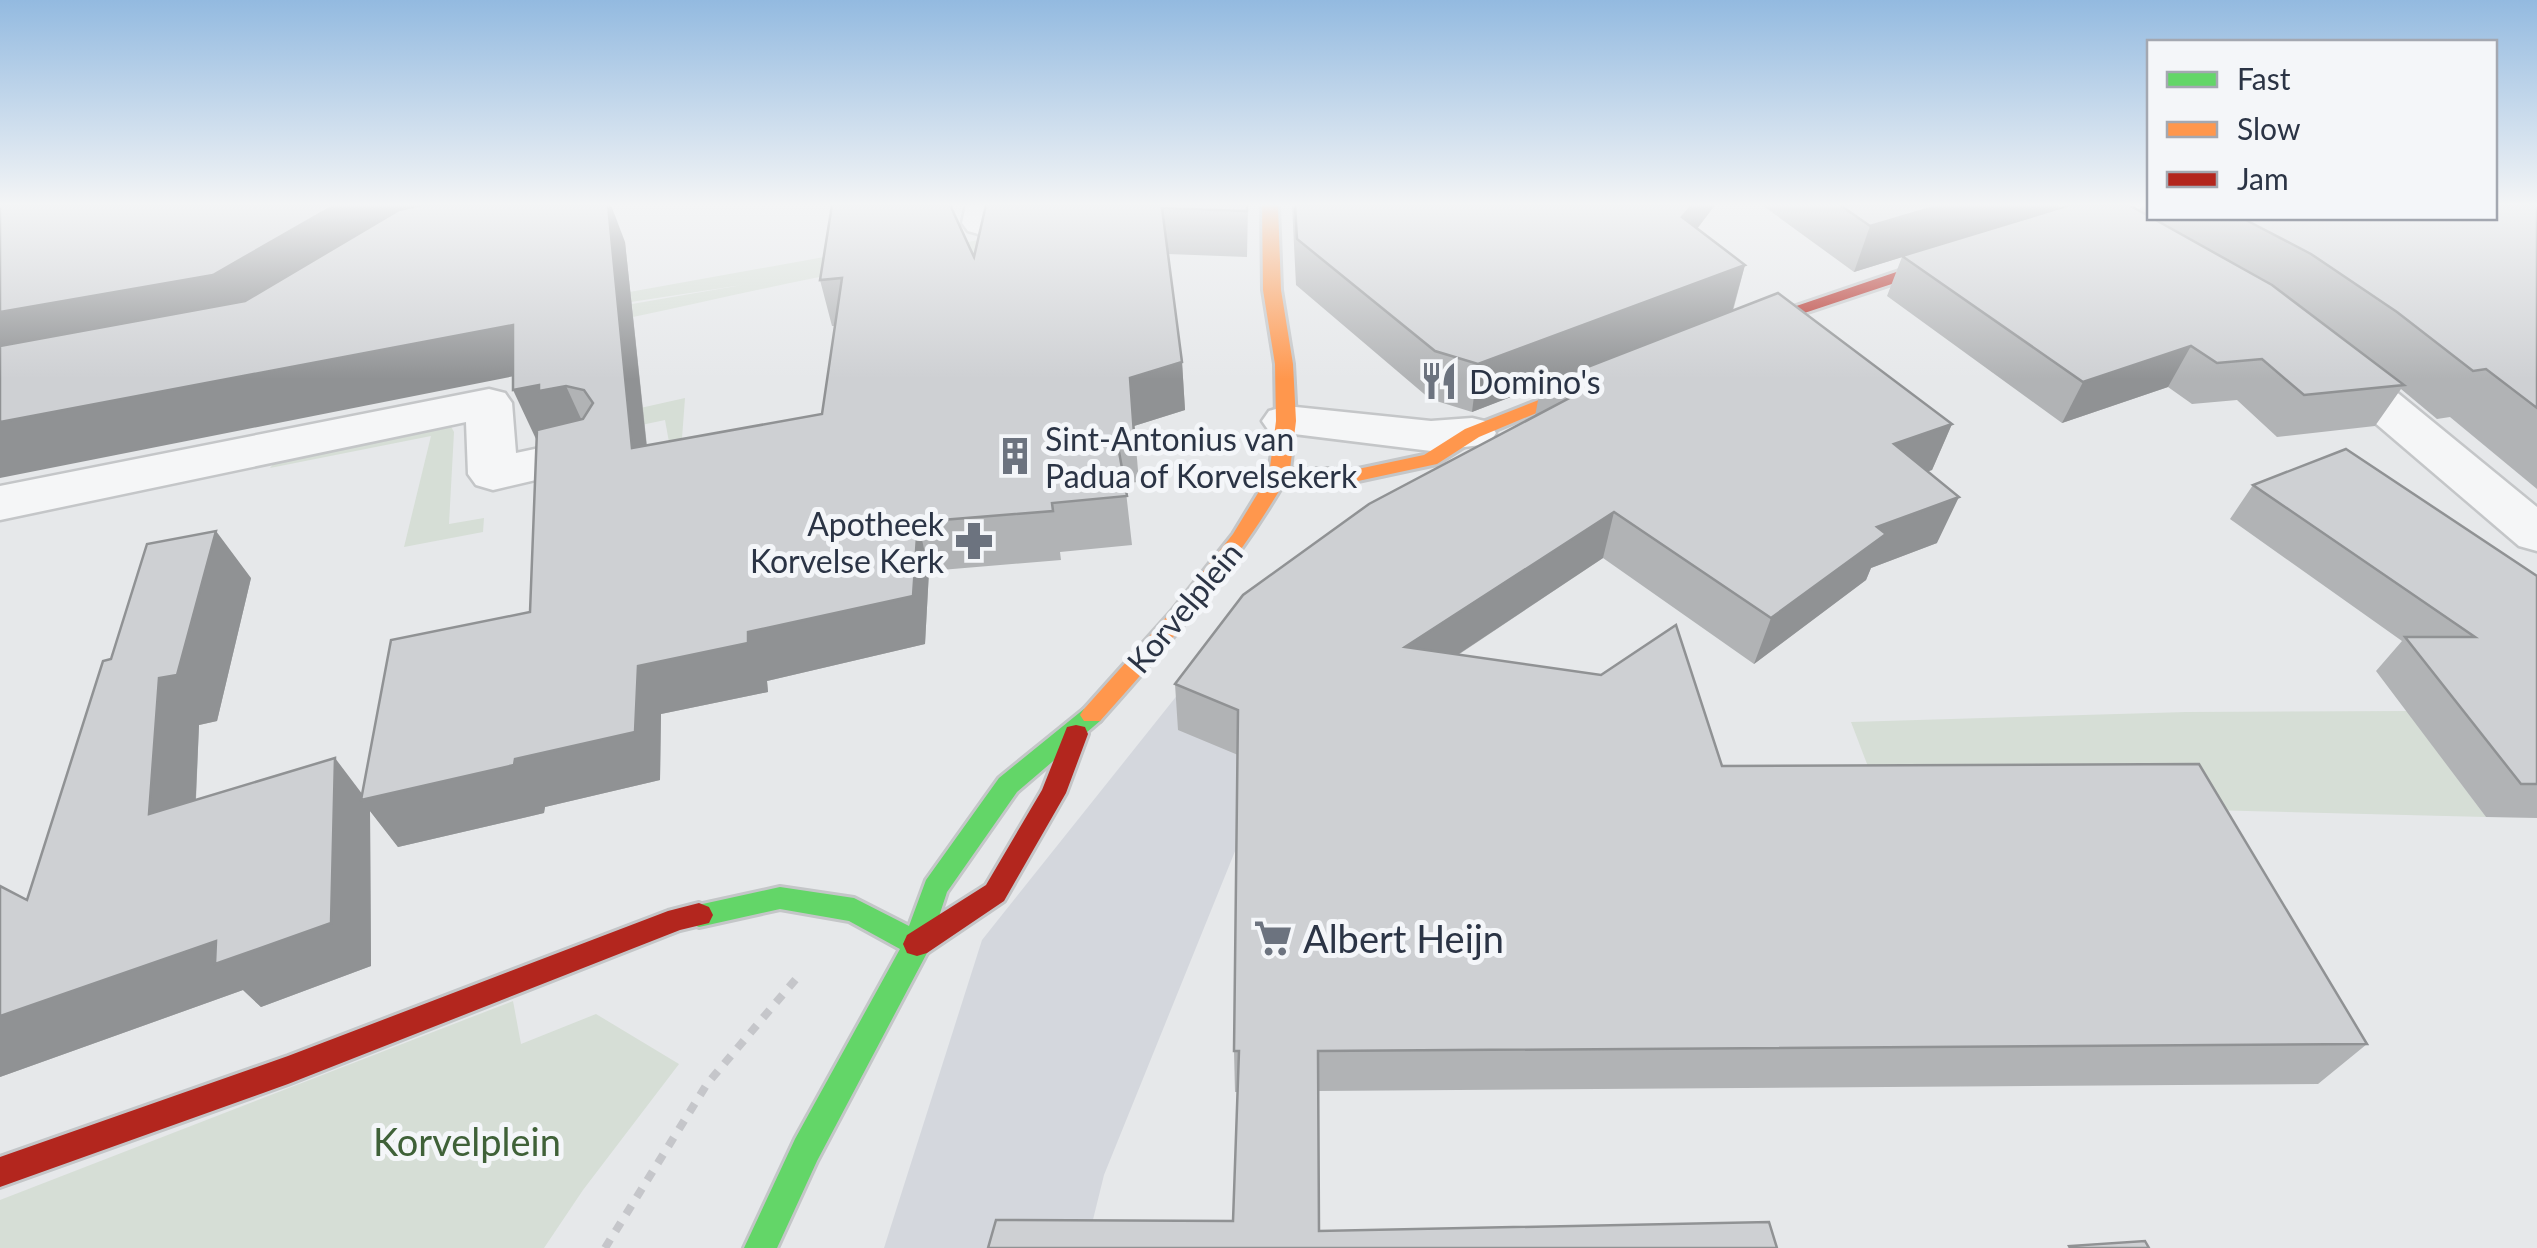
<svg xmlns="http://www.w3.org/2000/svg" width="2537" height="1248" font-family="Lato,sans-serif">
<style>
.built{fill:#d4d7dd}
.green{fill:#d6ded6}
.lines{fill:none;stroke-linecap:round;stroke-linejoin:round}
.street-casing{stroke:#c4c6c8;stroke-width:5}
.fast-casing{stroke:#c4c6c8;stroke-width:6}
.slow-casing{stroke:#c4c6c8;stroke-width:6}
.jam-casing{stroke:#c4c6c8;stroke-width:6}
.path{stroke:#c5c6ca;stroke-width:8;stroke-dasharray:10 10;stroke-linecap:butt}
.street{fill:#f5f6f7;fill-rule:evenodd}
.fast{fill:#63d668;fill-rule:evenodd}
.slow{fill:#ff974d;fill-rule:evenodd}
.jam{fill:#b3261e;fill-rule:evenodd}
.wall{fill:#b1b3b5}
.shaded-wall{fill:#909294}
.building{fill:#ced0d3;stroke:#909294;stroke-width:2.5}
.labels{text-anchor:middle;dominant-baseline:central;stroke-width:10;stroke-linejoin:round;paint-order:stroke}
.poi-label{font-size:32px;fill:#2b3445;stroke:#f4f6f9;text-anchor:start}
.street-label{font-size:32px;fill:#2b3445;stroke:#f4f6f9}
.near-poi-label{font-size:38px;fill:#2b3445;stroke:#f4f6f9;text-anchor:start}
.near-park-label{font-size:38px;fill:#3f6138;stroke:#f4f6f9}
</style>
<rect width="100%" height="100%" fill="#e6e8ea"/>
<path class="built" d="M 1226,634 L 1314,656 L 1104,1175 L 1086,1248 L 884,1248 L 982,940 Z"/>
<g class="green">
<path d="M 952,234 L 951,245 L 996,237 L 992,253 C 870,261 753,292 633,317 L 632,304 L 742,285 L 631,302 L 585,300 Z"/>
<path d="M 685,398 L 678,492 L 665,420 L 618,430 L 618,413 Z"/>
<path d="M 449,423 L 454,432 L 449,524 L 484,518 L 483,532 L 404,547 L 431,436 L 270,468 L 282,454 Z"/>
<path d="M 2407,711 L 2486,817 L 2164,809 L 1885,811 L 1851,722 L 2186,712 Z"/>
<path d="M 513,1001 L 521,1044 L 596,1014 L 679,1064 L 583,1190 L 544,1248 L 0,1248 L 0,1200 Z"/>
</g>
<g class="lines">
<g class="street-casing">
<g id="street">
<path d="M 966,205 L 1004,205 L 1002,223 L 996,231 L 982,235 L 968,231 L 962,223 Z"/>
<path d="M 2328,346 L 2344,349 L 2537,507 L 2537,551 L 2519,546 L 2312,369 L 2306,359 L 2312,349 Z"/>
<path d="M 489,389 L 505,393 L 512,403 L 516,453 L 587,438 L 604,442 L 611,453 L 604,464 L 493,490 L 476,485 L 468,474 L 466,422 L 0,520 L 0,486 Z"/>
<path d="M 1286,406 L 1431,421 L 1472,418 L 1489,422 L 1496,433 L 1489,444 L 1431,451 L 1269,431 L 1262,421 L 1269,411 Z"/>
</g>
</g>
<g class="fast-casing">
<path id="fast" d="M 1092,706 L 1100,709 L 1104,715 L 1100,721 L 1017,792 L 947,892 L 927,953 L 817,1161 L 777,1248 L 744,1248 L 795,1139 L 900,949 L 849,921 L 780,909 L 699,927 L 689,923 L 685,915 L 689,907 L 780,887 L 854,898 L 909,926 L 926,880 L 999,778 L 1084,709 Z"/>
</g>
<g class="slow-casing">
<path id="slow" d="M 1262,205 L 1278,205 L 1281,290 L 1293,364 L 1296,421 L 1290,469 L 1358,469 L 1424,455 L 1465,429 L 1597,377 L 1611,377 L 1613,381 L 1479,437 L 1437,464 L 1358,481 L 1285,481 C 1233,570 1168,645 1100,721 L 1084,721 L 1080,715 L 1084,709 L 1171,612 L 1233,534 L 1269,475 L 1276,421 L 1275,364 L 1263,290 Z"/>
</g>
<g class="jam-casing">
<g id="jam">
<path d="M 1967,248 L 1975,253 L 1973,257 L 1732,337 L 1720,337 L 1717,333 Z"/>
<path d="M 1076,725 L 1085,727 L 1088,734 L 1066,793 L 1004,901 L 927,953 L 917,956 L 907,953 L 903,944 L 907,935 L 986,885 L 1042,790 L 1067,727 Z"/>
<path d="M 699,903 L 709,907 L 713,915 L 709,923 L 680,930 L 288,1084 L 0,1187 L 0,1157 L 288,1056 L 668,911 Z"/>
</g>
</g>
<path class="path" d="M 605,1248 L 707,1084 L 801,973"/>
<use href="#street" class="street"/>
<use href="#fast" class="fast"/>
<use href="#slow" class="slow"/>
<use href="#jam" class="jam"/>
</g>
<g class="wall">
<path d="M 986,205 L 1248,205 L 1247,257 L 1168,254 L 1182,362 L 1185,410 L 1134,426 L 1139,482 L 1125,483 L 1132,545 L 1060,552 L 1061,560 L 929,571 L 925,644 L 767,681 L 768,692 L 661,714 L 660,780 L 545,807 L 544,813 L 398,847 L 370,811 L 371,966 L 261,1007 L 243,990 L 0,1077 L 0,886 L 27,900 L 111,659 L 251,578 L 217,721 L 199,725 L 196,800 L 362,794 L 530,612 L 537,438 L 513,377 L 625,242 L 647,446 L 822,414 L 835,326 L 832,326 L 820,280 L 974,257 Z"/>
<path d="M 1292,205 L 1715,205 L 1697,229 L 1745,265 L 1733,311 L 1952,424 L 1932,470 L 1928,471 L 1937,543 L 1871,568 L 1866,580 L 1754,664 L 1603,558 L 1458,655 L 1722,766 L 2367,1044 L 2318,1084 L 1318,1091 L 1319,1231 L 988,1248 L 1233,1221 L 1237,1092 L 1235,1092 L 1234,1051 L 1238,755 L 1178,730 L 1175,684 L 1535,416 L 1541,385 L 1472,412 L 1430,399 L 1296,285 Z"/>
<path d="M 1762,205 L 2060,205 L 2058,208 L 2139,211 L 2142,205 L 2150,205 L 2150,218 L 2494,218 L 2537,205 L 2537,489 L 2450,417 L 2437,419 L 2401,389 L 2375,426 L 2277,437 L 2237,400 L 2192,404 L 2168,387 L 2062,423 L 1887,296 L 1902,257 L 1854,272 Z"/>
<path d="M 2253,485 L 2537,576 L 2537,818 L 2486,817 L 2376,671 L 2402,641 L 2230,519 Z"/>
</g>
<g class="shaded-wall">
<path d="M 335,205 L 516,205 L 243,321 L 0,366 L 0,312 Z"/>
<path d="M 608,205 L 611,205 L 625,242 L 652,497 L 632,448 Z"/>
<path d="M 1692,205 L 1715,205 L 1671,263 L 1682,217 Z"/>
<path d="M 1941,205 L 2060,205 L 2058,209 L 1854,272 L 1870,226 Z"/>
<path d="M 1745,265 L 1732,312 L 1472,412 L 1478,364 Z"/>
<path d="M 513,325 L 535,372 L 0,478 L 0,422 Z"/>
<path d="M 2191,346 L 2168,387 L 2062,423 L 2083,382 Z"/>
<path d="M 1182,362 L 1185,410 L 1134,426 L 1139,482 L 1130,378 Z"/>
<path d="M 539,385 L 566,386 L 588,434 L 536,439 L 513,390 Z"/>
<path d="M 1952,424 L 1932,470 L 1875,490 L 1894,444 Z"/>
<path d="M 1959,497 L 1937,543 L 1871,568 L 1866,580 L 1754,664 L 1771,618 L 1877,527 Z"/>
<path d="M 1614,512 L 1603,558 L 1400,693 L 1405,647 Z"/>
<path d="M 918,522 L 929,571 L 925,644 L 767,681 L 768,692 L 661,714 L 660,780 L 545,807 L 544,813 L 398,847 L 370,811 L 371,966 L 261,1007 L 243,990 L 0,1077 L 0,1016 L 216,941 L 335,758 L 366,799 L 515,759 L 638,666 L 748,632 Z"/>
<path d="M 216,531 L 251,578 L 217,721 L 199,725 L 193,859 L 149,814 L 159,678 Z"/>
</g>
<g class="building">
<path d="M 0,205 L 335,205 L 213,275 L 0,312 Z"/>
<path d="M 422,205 L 608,205 L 632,448 L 822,414 L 842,278 L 820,280 L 832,205 L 950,205 L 974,257 L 986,205 L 1247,205 L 1247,211 L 1162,208 L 1182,362 L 1130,378 L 1134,434 L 1116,435 L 1127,496 L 1052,503 L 1053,511 L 918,522 L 913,596 L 748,632 L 748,643 L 638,666 L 635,732 L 515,759 L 514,765 L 361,800 L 391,640 L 530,612 L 537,430 L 583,419 L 593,403 L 584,390 L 566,386 L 539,391 L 539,385 L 513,390 L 513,325 L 0,422 L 0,346 L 245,301 L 399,210 Z"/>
<path d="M 1295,205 L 1692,205 L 1682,217 L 1745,265 L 1478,364 L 1435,351 L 1297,239 Z"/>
<path d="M 1840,205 L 1941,205 L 1870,226 Z"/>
<path d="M 2070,205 L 2129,205 L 2272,285 L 2404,385 L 2304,395 L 2262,359 L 2217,363 L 2191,346 L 2083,382 L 1902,256 Z"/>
<path d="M 2494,205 L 2537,205 L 2537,408 L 2486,369 L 2473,371 L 2397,312 L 2311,254 L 2242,218 L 2494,218 Z"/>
<path d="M 1778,293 L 1952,424 L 1894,444 L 1959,497 L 1877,527 L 1886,534 L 1771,618 L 1614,512 L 1405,647 L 1601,675 L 1676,625 L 1722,766 L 2199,764 L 2367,1044 L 1318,1051 L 1319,1231 L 1769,1222 L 1777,1248 L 988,1248 L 996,1220 L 1233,1221 L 1239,1051 L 1234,1051 L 1238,710 L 1175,684 L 1243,595 L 1369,504 L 1575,395 L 1541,385 Z"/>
<path d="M 2346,449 L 2537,576 L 2537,784 L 2521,784 L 2405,637 L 2475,637 L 2253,485 Z"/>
<path d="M 216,531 L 177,675 L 159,678 L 149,814 L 335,758 L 331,923 L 215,964 L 216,941 L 0,1016 L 0,886 L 27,900 L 103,661 L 111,659 L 147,544 Z"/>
<path d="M 2145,1241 L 2149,1248 L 2070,1248 L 2069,1246 Z"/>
</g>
<linearGradient id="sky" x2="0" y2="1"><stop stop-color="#93bae0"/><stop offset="0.54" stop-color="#f4f5f6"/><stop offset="1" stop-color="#f4f5f6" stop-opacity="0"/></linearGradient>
<rect width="2537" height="379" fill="url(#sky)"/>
<defs>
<g id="restaurant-bare" transform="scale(3)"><path d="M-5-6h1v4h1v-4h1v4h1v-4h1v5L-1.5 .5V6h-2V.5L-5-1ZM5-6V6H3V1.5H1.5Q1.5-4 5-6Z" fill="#6c737f" stroke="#f4f6f9" stroke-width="2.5" paint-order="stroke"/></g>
<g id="building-bare" transform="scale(3)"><path d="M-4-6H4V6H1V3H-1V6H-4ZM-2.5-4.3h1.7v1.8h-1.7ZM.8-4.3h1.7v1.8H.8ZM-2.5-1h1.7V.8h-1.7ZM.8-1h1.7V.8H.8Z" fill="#6c737f" stroke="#f4f6f9" stroke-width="2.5" paint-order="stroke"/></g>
<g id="pharmacy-bare" transform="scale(3)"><path d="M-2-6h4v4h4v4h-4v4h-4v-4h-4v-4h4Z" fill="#6c737f" stroke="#f4f6f9" stroke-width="2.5" paint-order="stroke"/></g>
<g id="supermarket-bare" transform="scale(3)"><path d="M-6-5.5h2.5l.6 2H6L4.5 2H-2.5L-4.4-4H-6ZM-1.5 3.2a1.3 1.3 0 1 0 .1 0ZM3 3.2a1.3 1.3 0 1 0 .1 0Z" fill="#6c737f" stroke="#f4f6f9" stroke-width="2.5" paint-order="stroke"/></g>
</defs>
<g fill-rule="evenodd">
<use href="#restaurant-bare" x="1439" y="381"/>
<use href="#building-bare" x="1015" y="456"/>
<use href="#pharmacy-bare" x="974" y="541"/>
<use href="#supermarket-bare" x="1273" y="938"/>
</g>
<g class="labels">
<g class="poi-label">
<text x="1469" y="381">Domino's</text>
<text x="1045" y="438">Sint-Antonius van<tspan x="1045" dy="37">Padua of Korvelsekerk</tspan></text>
<text x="944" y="523" text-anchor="end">Apotheek<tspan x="944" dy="37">Korvelse Kerk</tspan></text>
</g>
<g class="street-label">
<text transform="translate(1184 607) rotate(-50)">Korvelplein</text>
</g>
<g class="near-poi-label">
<text x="1303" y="938">Albert Heijn</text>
</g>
<g class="near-park-label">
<text x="467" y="1141">Korvelplein</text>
</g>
</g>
<rect x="2147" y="40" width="350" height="180" fill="#f4f6f9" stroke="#a4a8b1" stroke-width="2.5"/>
<rect x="2167" y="72" width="50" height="15" fill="#63d668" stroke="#a4a8b1" stroke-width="2.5"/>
<text x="2237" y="90" font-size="30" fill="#2b3445">Fast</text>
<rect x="2167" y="122" width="50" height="15" fill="#ff974d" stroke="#a4a8b1" stroke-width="2.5"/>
<text x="2237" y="140" font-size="30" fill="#2b3445">Slow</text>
<rect x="2167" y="172" width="50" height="15" fill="#b3261e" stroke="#a4a8b1" stroke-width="2.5"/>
<text x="2237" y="190" font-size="30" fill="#2b3445">Jam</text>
</svg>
